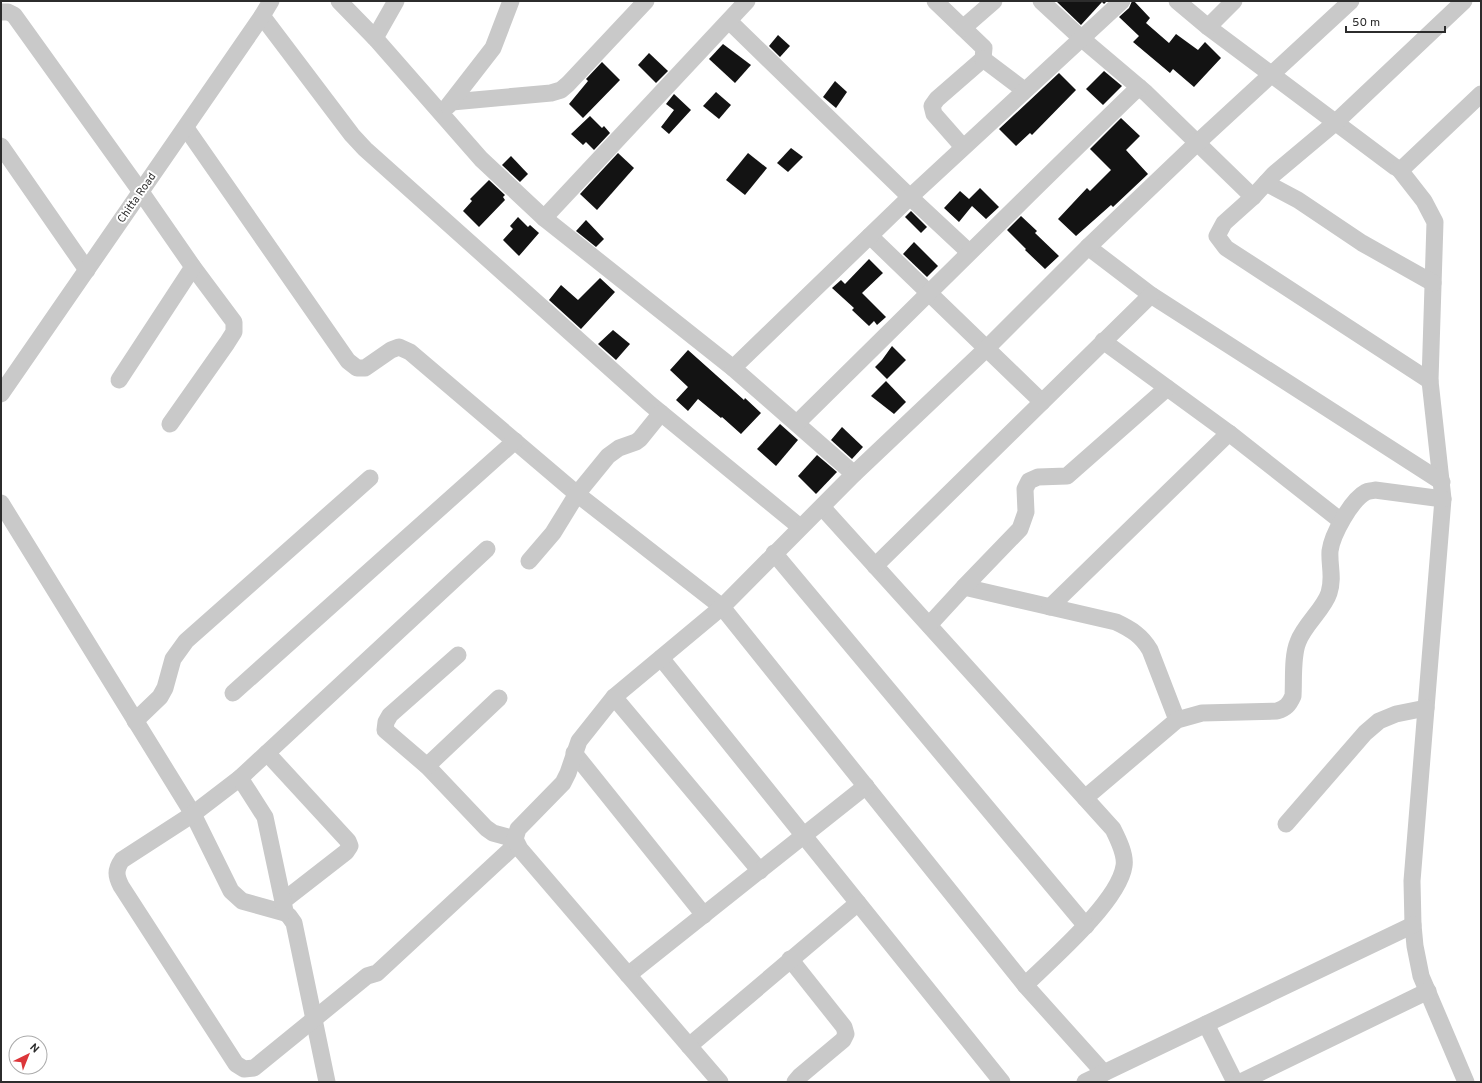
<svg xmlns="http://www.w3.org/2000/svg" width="1482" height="1083" font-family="Overpass,sans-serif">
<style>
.building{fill:#131313}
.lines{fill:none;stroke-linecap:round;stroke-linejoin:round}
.minor{stroke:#c9c9c9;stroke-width:17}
.labels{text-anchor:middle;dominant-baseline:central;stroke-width:4;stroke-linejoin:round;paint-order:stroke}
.street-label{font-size:11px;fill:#2c2c2c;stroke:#fff}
</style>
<rect width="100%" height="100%" fill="#fff"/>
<g class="building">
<path d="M 1056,1 L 1107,1 L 1104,4 L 1102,2 L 1081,25 Z"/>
<path d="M 1132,1 L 1134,1 L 1150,18 L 1146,23 L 1169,43 L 1176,34 L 1198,50 L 1205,42 L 1221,58 L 1194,87 L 1173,69 L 1170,73 L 1133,42 L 1139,36 L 1119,17 L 1129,8 Z"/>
<path d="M 778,35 L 790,46 L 780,57 L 769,46 Z"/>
<path d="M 723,44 L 751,65 L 735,83 L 709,59 Z"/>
<path d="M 649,53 L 668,71 L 656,83 L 638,65 Z"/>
<path d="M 602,62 L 620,80 L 583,118 L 569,104 L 588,81 L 586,79 Z"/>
<path d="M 1104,71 L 1122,86 L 1103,105 L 1086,89 Z"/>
<path d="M 1059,73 L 1076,90 L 1032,135 L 1030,133 L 1016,146 L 999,129 Z"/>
<path d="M 835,81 L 847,92 L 836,108 L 823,97 Z"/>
<path d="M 716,92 L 731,105 L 719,119 L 703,106 Z"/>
<path d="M 674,94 L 691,110 L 669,134 L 661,127 L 674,110 L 666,104 Z"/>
<path d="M 590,116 L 602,128 L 604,126 L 610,133 L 594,150 L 586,142 L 583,145 L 571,134 Z"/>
<path d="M 1121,118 L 1140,136 L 1126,150 L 1148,174 L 1113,207 L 1111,205 L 1076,236 L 1058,219 L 1087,188 L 1090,191 L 1111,170 L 1090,149 Z"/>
<path d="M 791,148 L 803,157 L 788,172 L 777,163 Z"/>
<path d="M 618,153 L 634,168 L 597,210 L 580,194 Z"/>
<path d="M 748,153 L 767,168 L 745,195 L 726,180 Z"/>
<path d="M 511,156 L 528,174 L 520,182 L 502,165 Z"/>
<path d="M 489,180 L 505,195 L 503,197 L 505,200 L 479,227 L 463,211 L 472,201 L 470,199 Z"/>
<path d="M 980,188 L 999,207 L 986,219 L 972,206 L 959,222 L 944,208 L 960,191 L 969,199 Z"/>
<path d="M 911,211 L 927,227 L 921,233 L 905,217 Z"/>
<path d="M 1021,216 L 1037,231 L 1035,233 L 1059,256 L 1045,269 L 1025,250 L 1026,249 L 1007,230 Z"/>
<path d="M 518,217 L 528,227 L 530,225 L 539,233 L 519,256 L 503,240 L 513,229 L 510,226 Z"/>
<path d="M 586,220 L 604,239 L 596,247 L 576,231 Z"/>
<path d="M 914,242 L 938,266 L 927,277 L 903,254 Z"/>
<path d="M 869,259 L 883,273 L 862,293 L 886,317 L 877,325 L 874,321 L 869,326 L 852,310 L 854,308 L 832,288 L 841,280 L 845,284 Z"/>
<path d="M 600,278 L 615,292 L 581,329 L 549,300 L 561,285 L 578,300 Z"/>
<path d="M 613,330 L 630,344 L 616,360 L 598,344 Z"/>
<path d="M 892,346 L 906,360 L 887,379 L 875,367 L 882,360 Z"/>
<path d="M 688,350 L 744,400 L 745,398 L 761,413 L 741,434 L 722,417 L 721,418 L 698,399 L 688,411 L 676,400 L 688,387 L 670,370 Z"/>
<path d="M 886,381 L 906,402 L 894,414 L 871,396 Z"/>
<path d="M 780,424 L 798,440 L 776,466 L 757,449 Z"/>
<path d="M 842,427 L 863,447 L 852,459 L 831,440 Z"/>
<path d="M 817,455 L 837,472 L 816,494 L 798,476 Z"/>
</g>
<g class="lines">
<g class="minor">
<path d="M 339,1 L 375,38 L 481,159 L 544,218 L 733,368 L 854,474"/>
<path d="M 935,1 L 984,48 L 983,59 L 937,99 L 932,106 L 934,114 L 963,147"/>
<path d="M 1041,1 L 1081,38 L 1146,93 L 1253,197"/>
<path d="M 1177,1 L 1208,27 L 1395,167 L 1399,169 L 1405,166 L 1481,94"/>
<path d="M 1,12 L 8,12 L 14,15 L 141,192 L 193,267 L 234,322 L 234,332 L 227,343 L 170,424"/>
<path d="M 262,16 L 352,135 L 365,149 L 650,404 L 800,527"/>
<path d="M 729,21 L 910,197 L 969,252"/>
<path d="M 1208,27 L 1234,1"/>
<path d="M 963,28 L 994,1"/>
<path d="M 375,38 L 396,1"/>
<path d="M 983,59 L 1024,90"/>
<path d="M 452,102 L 551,93 L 561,90 L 568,84 L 646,1"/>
<path d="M 448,106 L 493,48 L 511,1"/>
<path d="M 186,128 L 348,361 L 357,368 L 365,368 L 391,350 L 399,347 L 410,352 L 577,494 L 722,607 L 1025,985 L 1104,1073"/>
<path d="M 1,146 L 87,270"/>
<path d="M 1399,169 L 1424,201 L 1435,222 L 1430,381 L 1443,499 L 1412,881 L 1413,925 L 1415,946 L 1421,976 L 1466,1082"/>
<path d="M 1266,183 L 1298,200 L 1362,243 L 1433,283"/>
<path d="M 544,218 L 747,1"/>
<path d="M 870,236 L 1042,402"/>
<path d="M 1088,247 L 1151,295 L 1442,482"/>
<path d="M 1103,341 L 1229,433 L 1341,521"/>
<path d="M 733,368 L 910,197 L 1122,1"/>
<path d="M 119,380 L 193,267"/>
<path d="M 1430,381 L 1226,248 L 1217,236 L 1224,223 L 1253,197 L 1274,174 L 1336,122 L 1464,1"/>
<path d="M 1,394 L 262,16 L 271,1"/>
<path d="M 797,423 C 911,311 1024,198 1139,87"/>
<path d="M 1,503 L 193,814 L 231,891 L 242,901 L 285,913 L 289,916 L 294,923 L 327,1082"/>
<path d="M 822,507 L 1113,829 C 1118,839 1126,855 1124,866 C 1119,901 1052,959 1025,985"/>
<path d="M 774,553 L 1086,926"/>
<path d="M 529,561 L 553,533 L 577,494 L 608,456 L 619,448 L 636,442 L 640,439 L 661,413"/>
<path d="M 875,566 L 1151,295"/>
<path d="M 964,587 L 1116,622 C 1131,629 1142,636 1150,650 L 1177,720"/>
<path d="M 1050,607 L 1229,433"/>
<path d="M 929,625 L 964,587 L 1020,529 L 1026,512 L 1025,489 L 1029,481 L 1038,477 L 1067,476 L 1167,388"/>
<path d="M 458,655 L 390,715 L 386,722 L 385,730 L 427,766 L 486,828 L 493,833 L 515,839 L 510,850 L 377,973 L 367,976 L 254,1068 L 244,1069 L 236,1064 L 121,886 C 116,876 115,870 122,860 L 193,814 L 240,778 L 487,549"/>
<path d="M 661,658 L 1002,1082"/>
<path d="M 233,693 L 515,441"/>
<path d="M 614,697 L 760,871"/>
<path d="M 135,721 L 160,697 L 165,688 L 173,659 L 186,641 L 370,478"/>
<path d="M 267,753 L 348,841 L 350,846 L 346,852 L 283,901"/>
<path d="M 574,753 L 704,915"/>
<path d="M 427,766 L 499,698"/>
<path d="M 240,778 L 265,817 L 285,911"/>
<path d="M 1085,798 L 1177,720 L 1202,713 L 1277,711 C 1286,708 1289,705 1293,696 C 1294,680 1292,656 1298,642 C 1304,625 1324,609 1329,593 C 1334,577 1329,566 1330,551 C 1332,535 1351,500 1366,492 C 1368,491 1372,491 1375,490 L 1443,499"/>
<path d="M 1286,824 L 1365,733 L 1379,721 L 1396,714 L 1426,708"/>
<path d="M 790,959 L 844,1027 L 846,1034 L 843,1040 L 800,1076 L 795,1082"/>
<path d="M 628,975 L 866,786"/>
<path d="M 1206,1024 L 1235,1082"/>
<path d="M 689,1046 L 858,903"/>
<path d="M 720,1082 L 520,849 L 515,839 L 518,829 L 563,783 L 568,773 L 579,741 L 614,697 L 722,607 L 854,474 L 986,349 L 1088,247 L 1197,143 L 1351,1"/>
<path d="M 1085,1082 L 1413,925"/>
<path d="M 1241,1082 L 1428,991"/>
</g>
</g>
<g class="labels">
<g class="street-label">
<text transform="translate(137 198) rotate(-55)">Chitta Road</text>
</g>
</g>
<rect width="1482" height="1083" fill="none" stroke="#2c2c2c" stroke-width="4"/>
<g transform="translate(28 1055) rotate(43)"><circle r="19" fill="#ffffff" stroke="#ababab"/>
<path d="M0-3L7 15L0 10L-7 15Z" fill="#dc363a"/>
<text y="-6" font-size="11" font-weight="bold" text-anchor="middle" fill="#2c2c2c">N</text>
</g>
<path d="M1346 26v6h99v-6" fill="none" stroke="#2c2c2c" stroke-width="2"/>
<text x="1352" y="26" font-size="12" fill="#2c2c2c" stroke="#ffffff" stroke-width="3" paint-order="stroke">50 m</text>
</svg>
